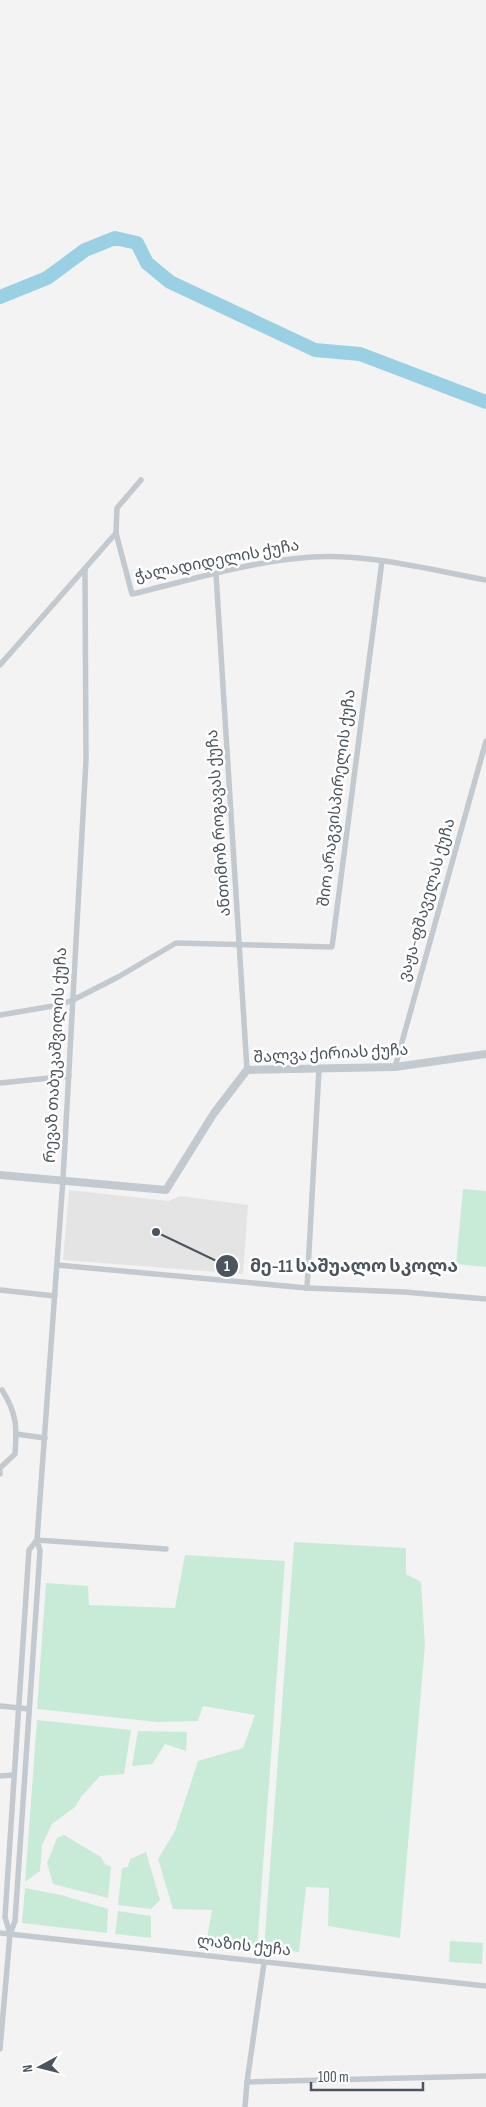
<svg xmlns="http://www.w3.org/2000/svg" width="486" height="2107" font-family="'Sofia Sans Condensed','Noto Sans Georgian',sans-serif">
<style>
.education{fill:#e5e4e4}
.green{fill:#c8ebd7}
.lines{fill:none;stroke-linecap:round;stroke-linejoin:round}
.river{stroke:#9ad0e3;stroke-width:14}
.minor{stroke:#c2c9cf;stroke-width:5.5}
.tertiary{stroke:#c2c9cf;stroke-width:8}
.labels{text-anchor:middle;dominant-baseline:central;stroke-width:5;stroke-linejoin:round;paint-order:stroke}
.street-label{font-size:16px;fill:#4c555e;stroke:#fff}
.leader{fill:none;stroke:#4c555e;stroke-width:2}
.callout-dot{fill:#4c555e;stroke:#fff;stroke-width:2}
.mark-label{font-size:15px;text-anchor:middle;font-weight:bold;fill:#fff}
.callout-label{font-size:18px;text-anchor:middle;font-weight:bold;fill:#4c555e;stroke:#fff;stroke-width:5;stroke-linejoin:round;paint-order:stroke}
</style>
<rect width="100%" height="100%" fill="#f4f3f3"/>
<path class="education" d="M 69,1190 L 169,1201 L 180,1196 L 248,1205 L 243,1274 L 63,1260 Z"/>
<g class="green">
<path d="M 463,1189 L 486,1191 L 486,1267 L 456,1264 Z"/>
<path d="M 294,1542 L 406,1548 L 406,1574 L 421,1582 L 425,1645 L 400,1938 L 328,1926 L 329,1888 L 306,1887 L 299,1952 L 264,1948 Z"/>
<path d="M 185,1555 L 285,1561 L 257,1950 L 206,1944 L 212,1910 L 173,1909 L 158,1859 L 175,1831 L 198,1761 L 243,1748 L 255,1715 L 203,1706 L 198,1721 L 157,1722 L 37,1709 L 46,1583 L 88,1586 L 89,1605 L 175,1608 Z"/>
<path d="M 37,1720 L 131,1730 L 124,1774 L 100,1776 L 81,1797 L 75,1807 L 52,1824 L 42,1845 L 40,1871 L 25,1882 Z"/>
<path d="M 138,1731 L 187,1732 L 186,1751 L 165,1744 L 152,1764 L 132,1766 Z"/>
<path d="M 64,1835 L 101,1857 L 105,1864 L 111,1867 L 108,1898 L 53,1884 L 47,1863 L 57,1838 Z"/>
<path d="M 146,1852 L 160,1900 L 151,1909 L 118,1905 L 122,1868 L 128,1867 L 130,1859 Z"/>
<path d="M 25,1888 L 61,1895 L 108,1909 L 107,1933 L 22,1923 Z"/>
<path d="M 118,1911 L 151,1916 L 151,1938 L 115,1934 Z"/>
<path d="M 450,1941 L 483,1943 L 482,1964 L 449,1962 Z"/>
</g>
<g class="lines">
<path class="river" d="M 0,297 L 47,278 L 85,250 L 115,238 L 137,243 L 147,263 L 170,282 L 315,350 L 360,354 L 486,402"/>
<g class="minor">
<path d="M 141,480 L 117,508 L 116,533 L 132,594 C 191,580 251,561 312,557 C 366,553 432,570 486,580"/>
<path d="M 216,574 L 247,1070"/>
<path d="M 0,665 L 116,533"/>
<path d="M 0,1015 L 59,1005 L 73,1000 L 118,977 L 176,943 L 332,947 L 382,561"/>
<path d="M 395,1067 L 486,741"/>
<path d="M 0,1083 L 69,1076"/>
<path d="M 57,1265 L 307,1288 L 404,1292 L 486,1299"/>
<path d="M 307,1288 L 319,1069"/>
<path d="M 0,1290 L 55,1296"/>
<path d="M 16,1434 L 45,1438"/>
<path d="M 0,1474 L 0,1468 L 15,1454 C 17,1426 17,1414 2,1390"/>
<path d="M 37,1540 L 166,1549"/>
<path d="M 0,1706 L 29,1709"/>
<path d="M 0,1776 L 13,1775"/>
<path d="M 0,1933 L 486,1986"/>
<path d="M 10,1934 L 5,1917 L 29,1550 L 37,1540"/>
<path d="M 0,2049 L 10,1934 L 15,1921 L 40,1551 L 37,1540 L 63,1179 L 86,760 L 85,569"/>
<path d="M 247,2082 L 486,2076"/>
<path d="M 245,2107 L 247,2082 L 264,1963"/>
</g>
<path class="tertiary" d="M 0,1175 L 166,1190 L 214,1113 L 247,1070 L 395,1067 L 486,1054"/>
</g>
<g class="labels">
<g class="street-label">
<text transform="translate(217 561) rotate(-11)">ჭალადიდელის ქუჩა</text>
<text transform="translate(337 798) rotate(-83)">შიო არაგვისპირელის ქუჩა</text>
<text transform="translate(219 823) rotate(-94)">ანთიმოზ როგავას ქუჩა</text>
<text transform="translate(427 900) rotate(-74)">ვაჟა-ფშაველას ქუჩა</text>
<text transform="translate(331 1054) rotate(-3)">შალვა ქირიას ქუჩა</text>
<text transform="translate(56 1055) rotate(-87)">რევაზ თაბუკაშვილის ქუჩა</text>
<text transform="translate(244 1946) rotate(6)">ლაზის ქუჩა</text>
</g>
</g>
<path class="leader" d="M156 1232L227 1266"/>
<g class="callout-dot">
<circle cx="156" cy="1232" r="5"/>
<circle cx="227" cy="1266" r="12"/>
</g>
<g class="mark-label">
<text x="227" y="1271">1</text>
</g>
<g class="callout-label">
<text x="354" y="1272">მე-11 საშუალო სკოლა</text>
</g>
<g transform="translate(40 2067) rotate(263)" stroke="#ffffff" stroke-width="4" paint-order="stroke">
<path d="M0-4L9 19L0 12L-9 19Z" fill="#4c555e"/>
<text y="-8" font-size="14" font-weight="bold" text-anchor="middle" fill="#4c555e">N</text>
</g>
<path d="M311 2082v8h112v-8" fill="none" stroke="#4c555e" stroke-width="2.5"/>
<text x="318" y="2082" font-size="15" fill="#4c555e" stroke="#ffffff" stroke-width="4" paint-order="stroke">100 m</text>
</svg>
